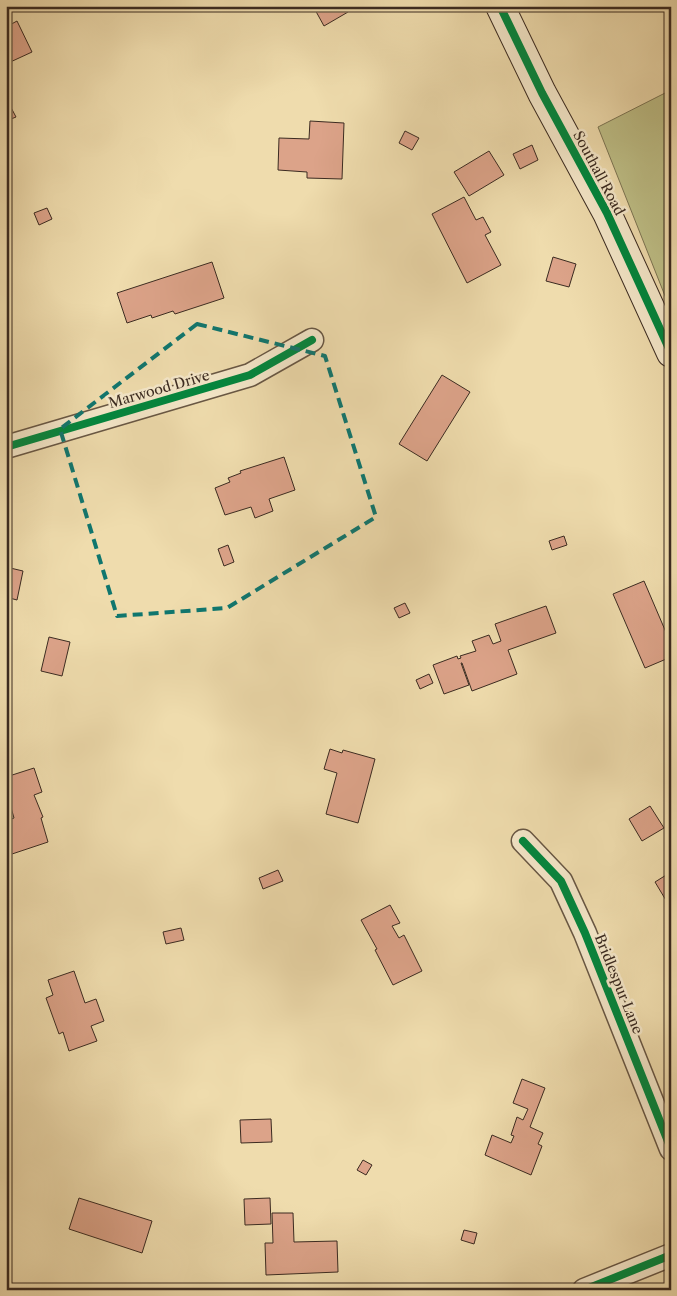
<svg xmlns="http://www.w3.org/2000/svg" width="677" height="1296" font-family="'Libre Caslon Text',serif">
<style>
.green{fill:#bebf87;stroke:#7c7554}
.building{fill:#dca389;stroke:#3b2b21}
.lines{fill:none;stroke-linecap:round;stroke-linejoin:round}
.street-casing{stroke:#685744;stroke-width:25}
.secondary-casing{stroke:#3b2b21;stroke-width:30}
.street{stroke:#f5e8ca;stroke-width:22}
.secondary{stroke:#f5e8ca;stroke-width:28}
.cycleway-casing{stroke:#f5e8ca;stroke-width:11}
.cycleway{stroke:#00873e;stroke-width:8}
.marked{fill:none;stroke:#0f766e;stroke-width:4;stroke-dasharray:10 6;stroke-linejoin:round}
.labels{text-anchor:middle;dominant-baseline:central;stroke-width:5;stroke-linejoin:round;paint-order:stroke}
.street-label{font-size:14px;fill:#3b2b21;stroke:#f5e8ca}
</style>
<rect width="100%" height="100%" fill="#efdcad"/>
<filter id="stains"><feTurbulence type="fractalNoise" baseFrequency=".004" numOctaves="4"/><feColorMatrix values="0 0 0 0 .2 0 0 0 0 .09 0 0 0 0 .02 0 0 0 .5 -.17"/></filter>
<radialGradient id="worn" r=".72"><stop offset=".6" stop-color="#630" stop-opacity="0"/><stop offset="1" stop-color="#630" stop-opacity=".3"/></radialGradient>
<path class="green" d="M 671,90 L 671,311 L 598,127 Z"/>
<g class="building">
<path d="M 313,6 L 345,6 L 348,12 L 324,26 Z"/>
<path d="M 17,21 L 32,52 L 6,64 L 6,27 Z"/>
<path d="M 6,98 L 16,117 L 6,121 Z"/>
<path d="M 310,121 L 344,123 L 342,179 L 307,178 L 307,172 L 278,170 L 279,138 L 309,139 Z"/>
<path d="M 405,131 L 419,138 L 412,150 L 399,143 Z"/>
<path d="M 532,145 L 538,160 L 520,169 L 513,154 Z"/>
<path d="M 489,151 L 504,175 L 469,196 L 454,172 Z"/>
<path d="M 464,197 L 476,220 L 483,217 L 491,232 L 485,235 L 501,265 L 467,283 L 432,214 Z"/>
<path d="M 47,208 L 52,219 L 39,225 L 34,213 Z"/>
<path d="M 553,257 L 576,264 L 569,287 L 546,281 Z"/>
<path d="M 212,262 L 224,298 L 175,314 L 173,311 L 152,318 L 151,315 L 127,323 L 117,293 Z"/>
<path d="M 442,375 L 470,392 L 427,461 L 399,444 Z"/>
<path d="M 284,457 L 295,490 L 269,499 L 273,511 L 255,518 L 251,507 L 225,515 L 215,488 L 230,482 L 228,478 L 241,473 L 240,471 Z"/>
<path d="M 564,536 L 567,545 L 552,550 L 549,541 Z"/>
<path d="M 228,545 L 234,562 L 224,566 L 218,549 Z"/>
<path d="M 6,567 L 23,571 L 17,600 L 6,597 Z"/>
<path d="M 644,581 L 671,644 L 671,657 L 645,668 L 613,594 Z"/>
<path d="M 405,603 L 410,613 L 399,618 L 394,608 Z"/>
<path d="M 546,606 L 556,633 L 508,650 L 517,674 L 472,691 L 462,663 L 461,663 L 469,685 L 444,694 L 433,665 L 457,656 L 458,659 L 461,658 L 460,656 L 476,651 L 472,641 L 489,635 L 493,644 L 501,641 L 495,624 Z"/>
<path d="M 49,637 L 70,642 L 62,676 L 41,671 Z"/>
<path d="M 429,674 L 433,683 L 420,689 L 416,680 Z"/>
<path d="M 330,749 L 342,753 L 343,750 L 375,759 L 358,823 L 326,814 L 337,773 L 324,769 Z"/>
<path d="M 34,768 L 42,792 L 34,795 L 43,817 L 41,818 L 48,842 L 6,856 L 6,821 L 14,818 L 10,804 L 6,805 L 6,777 Z"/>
<path d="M 650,806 L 664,828 L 642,841 L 629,819 Z"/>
<path d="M 278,870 L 283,881 L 263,889 L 259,878 Z"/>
<path d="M 671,872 L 671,906 L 670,907 L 655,882 Z"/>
<path d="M 390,905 L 400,923 L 392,926 L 399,938 L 404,935 L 422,971 L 393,985 L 375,950 L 377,949 L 361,920 Z"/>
<path d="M 181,928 L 184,940 L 166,944 L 163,932 Z"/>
<path d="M 74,971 L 85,1003 L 96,999 L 104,1021 L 91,1026 L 97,1041 L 69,1051 L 63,1032 L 59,1034 L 46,998 L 53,995 L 48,980 Z"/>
<path d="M 522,1079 L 545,1088 L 530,1127 L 543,1133 L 538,1144 L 542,1146 L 531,1175 L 485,1155 L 492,1135 L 511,1143 L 514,1136 L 511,1135 L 517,1117 L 523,1120 L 528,1109 L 513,1103 Z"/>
<path d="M 271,1119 L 272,1142 L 241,1143 L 240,1120 Z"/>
<path d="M 363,1160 L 372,1165 L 366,1175 L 357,1170 Z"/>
<path d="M 79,1198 L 152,1221 L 142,1253 L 69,1229 Z"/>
<path d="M 270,1198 L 271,1224 L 245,1225 L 244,1199 Z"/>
<path d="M 272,1213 L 293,1213 L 294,1242 L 337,1241 L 338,1272 L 266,1275 L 265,1243 L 273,1243 Z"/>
<path d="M 464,1230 L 477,1233 L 474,1244 L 461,1240 Z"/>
</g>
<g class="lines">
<g class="street-casing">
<g id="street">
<path d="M 6,447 L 250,375 L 312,340"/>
<path d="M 523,841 L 561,881 L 585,933 L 671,1149"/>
<path d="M 584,1290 L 671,1255"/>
</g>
</g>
<g class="secondary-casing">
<path id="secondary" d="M 500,6 L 542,93 L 607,213 L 671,353"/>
</g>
<use href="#street" class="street"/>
<use href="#secondary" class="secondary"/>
<g class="cycleway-casing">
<g id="cycleway">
<path d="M 500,6 L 542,93 L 607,213 L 671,353"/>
<path d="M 6,447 L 250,375 L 312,340"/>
<path d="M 523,841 L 561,881 L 585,933 L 671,1149"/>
<path d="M 584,1290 L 671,1255"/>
</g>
</g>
<use href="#cycleway" class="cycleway"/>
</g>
<path class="marked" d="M 197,324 L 325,356 L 376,517 L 227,608 L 117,616 L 60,429 Z"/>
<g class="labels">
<g class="street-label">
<text transform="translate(599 173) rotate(62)">Southall Road</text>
<text transform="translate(159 389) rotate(-16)">Marwood Drive</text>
<text transform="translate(619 984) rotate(68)">Bridlespur Lane</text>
</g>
</g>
<rect width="677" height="1296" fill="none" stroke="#efdcad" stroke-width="25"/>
<rect x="8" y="8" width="662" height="1281" fill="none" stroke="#3b2b21" stroke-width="2.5"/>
<rect x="12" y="12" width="652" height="1271" fill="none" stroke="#3b2b21"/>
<rect width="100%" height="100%" filter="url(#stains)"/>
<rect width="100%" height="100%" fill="url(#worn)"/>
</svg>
